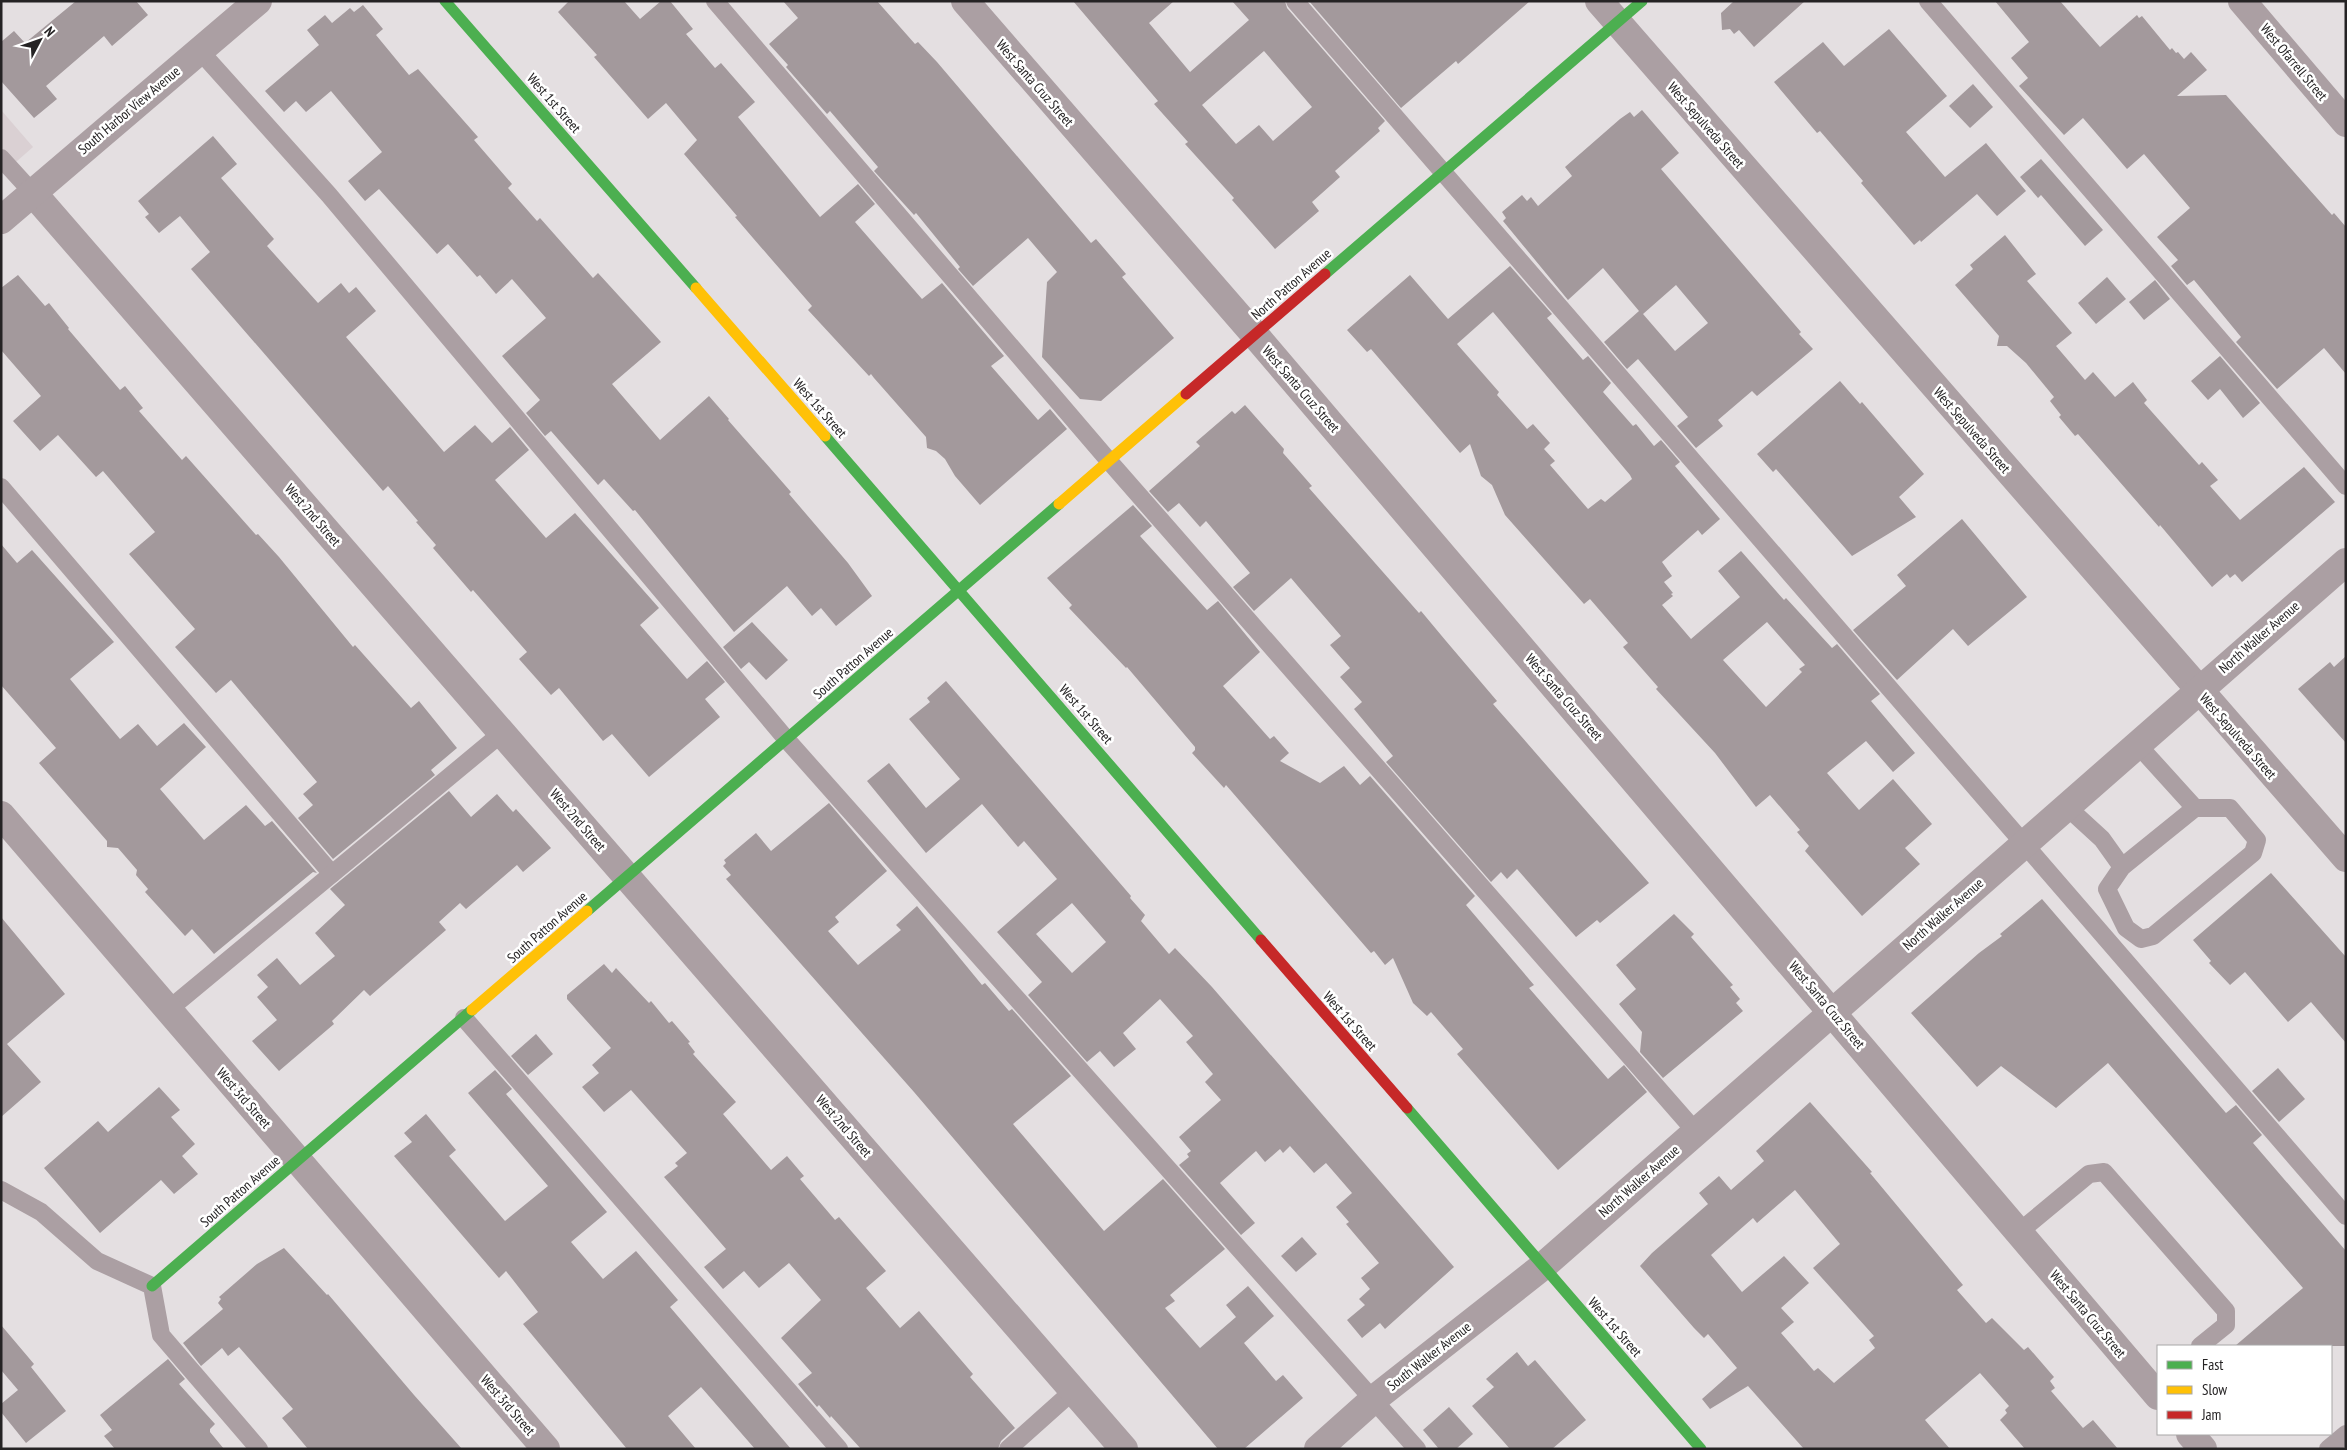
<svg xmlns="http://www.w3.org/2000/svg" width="2347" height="1450" font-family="'PT Sans Narrow',sans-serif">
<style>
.built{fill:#dad0d3}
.building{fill:#a3999c;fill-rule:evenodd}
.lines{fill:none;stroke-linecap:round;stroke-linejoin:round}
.lane{stroke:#ab9fa3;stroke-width:18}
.street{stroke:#ab9fa3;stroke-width:28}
.fast{stroke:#4caf50;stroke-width:11}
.slow{stroke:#ffc107;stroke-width:11}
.jam{stroke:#c62828;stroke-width:11}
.labels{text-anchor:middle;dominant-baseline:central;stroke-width:5;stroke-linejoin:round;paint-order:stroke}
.street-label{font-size:14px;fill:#252324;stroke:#fff}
</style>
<rect width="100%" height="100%" fill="#e4dfe1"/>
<path class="built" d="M 1,110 L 33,147 L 1,175 Z"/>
<g class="building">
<path d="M 76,1 L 136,1 L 148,15 L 112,46 L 104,36 L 46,86 L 57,99 L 34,118 L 1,81 L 1,42 L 14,31 L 25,43 Z"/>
<path d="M 569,1 L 624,1 L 640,19 L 661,1 L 670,1 L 693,29 L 686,34 L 715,68 L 721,63 L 755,102 L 738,117 L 820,217 L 858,184 L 875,204 L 855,222 L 922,299 L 942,283 L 1004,356 L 991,366 L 1038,420 L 1050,409 L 1067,429 L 980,505 L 955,476 L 945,459 L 936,451 L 927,448 L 926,437 L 874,378 L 871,374 L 869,376 L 808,310 L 812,306 L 753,238 L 735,217 L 737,216 L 684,154 L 697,140 L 666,103 L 648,119 L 594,57 L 597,55 L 558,12 Z"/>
<path d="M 783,1 L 877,1 L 915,44 L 918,42 L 937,62 L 1091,243 L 1096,239 L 1126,274 L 1122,277 L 1174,338 L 1101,401 L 1080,399 L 1042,357 L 1047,282 L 1057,272 L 1028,238 L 973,286 L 958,269 L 960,267 L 916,213 L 914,215 L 874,171 L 878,167 L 830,111 L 827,114 L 786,67 L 788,65 L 769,44 L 798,18 Z"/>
<path d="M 1073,1 L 1174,1 L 1149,23 L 1190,72 L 1249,20 L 1232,1 L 1285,1 L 1287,8 L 1385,121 L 1378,128 L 1380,131 L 1335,171 L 1340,177 L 1312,202 L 1319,211 L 1275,249 L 1232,200 L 1234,198 L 1185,144 L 1188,142 L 1154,104 L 1158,101 ZM 1264,51 L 1312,107 L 1273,141 L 1259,125 L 1236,144 L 1202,105 Z"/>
<path d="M 1309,1 L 1530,1 L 1458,64 L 1456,61 L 1401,108 Z"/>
<path d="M 1734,1 L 1805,1 L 1754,47 L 1739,30 L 1734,34 L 1730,29 L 1722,30 L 1721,13 Z"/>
<path d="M 1995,1 L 2060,1 L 2100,47 L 2137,15 L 2139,18 L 2142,16 L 2170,50 L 2172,48 L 2176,53 L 2178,52 L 2184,59 L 2191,52 L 2207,70 L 2177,96 L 2226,95 L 2332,215 L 2334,213 L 2346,227 L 2346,374 L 2324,348 L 2277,389 L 2236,342 L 2241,337 L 2194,280 L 2187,285 L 2171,266 L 2178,260 L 2157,237 L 2190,208 L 2144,154 L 2127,169 L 2083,118 L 2064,135 L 2019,86 L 2028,78 L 2011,58 L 2029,42 Z"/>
<path d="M 363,5 L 383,29 L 376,35 L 409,75 L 418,69 L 478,137 L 474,140 L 512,184 L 508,188 L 537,221 L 540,218 L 593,278 L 598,273 L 661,342 L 612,384 L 660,440 L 709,396 L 729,419 L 728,420 L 791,492 L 789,494 L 848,563 L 872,596 L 836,626 L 821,608 L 812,616 L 787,586 L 734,632 L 635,510 L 633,511 L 604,479 L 598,485 L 551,431 L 545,436 L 526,413 L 540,400 L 502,356 L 546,318 L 512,279 L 496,294 L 480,275 L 477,277 L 448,244 L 437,254 L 379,189 L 365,201 L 348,181 L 382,152 L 331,91 L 306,112 L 296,101 L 284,112 L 265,91 L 319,45 L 307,30 L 325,15 L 332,23 L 350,8 L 354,12 Z"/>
<path d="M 1889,29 L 1947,96 L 1906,132 L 1945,177 L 1986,143 L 2026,191 L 1997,216 L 1977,194 L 1921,242 L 1920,240 L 1914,245 L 1861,183 L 1863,181 L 1820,131 L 1817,133 L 1774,82 L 1823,42 L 1844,66 Z"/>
<path d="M 1973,84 L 1993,107 L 1970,128 L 1949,106 Z"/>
<path d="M 1642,110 L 1679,153 L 1661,169 L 1801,332 L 1799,334 L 1813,349 L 1757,396 L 1752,391 L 1718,420 L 1723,426 L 1696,448 L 1677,426 L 1688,417 L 1638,359 L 1627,369 L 1604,342 L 1639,311 L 1603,268 L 1568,300 L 1503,221 L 1506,218 L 1502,212 L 1522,195 L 1527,201 L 1531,197 L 1538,206 L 1572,176 L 1565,167 L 1620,119 L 1630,112 L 1634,117 ZM 1676,285 L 1708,323 L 1675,351 L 1643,314 Z"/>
<path d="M 213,136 L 237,164 L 221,178 L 274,239 L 267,246 L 318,303 L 341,283 L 349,293 L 356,287 L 376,311 L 346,337 L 444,452 L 475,425 L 492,443 L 510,427 L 529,450 L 495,480 L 546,538 L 575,513 L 659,608 L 640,625 L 687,679 L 707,661 L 725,682 L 705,699 L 720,717 L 649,777 L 612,734 L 603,741 L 559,688 L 551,695 L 519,659 L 527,652 L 473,590 L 471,592 L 433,548 L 436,545 L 416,522 L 418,521 L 388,486 L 383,491 L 191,269 L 210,252 L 180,216 L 159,233 L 145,217 L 149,214 L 138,201 Z"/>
<path d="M 2041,159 L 2103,230 L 2085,246 L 2041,195 L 2038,198 L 2020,177 Z"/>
<path d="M 2005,235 L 2036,274 L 2027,281 L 2072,333 L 2056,346 L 2085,380 L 2093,372 L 2115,397 L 2133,382 L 2147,400 L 2144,403 L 2199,465 L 2202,462 L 2218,480 L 2210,486 L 2240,520 L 2304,467 L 2335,502 L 2242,582 L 2235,574 L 2230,578 L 2227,574 L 2212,587 L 2160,525 L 2159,527 L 2078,434 L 2075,436 L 2059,417 L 2061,415 L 2050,401 L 2054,397 L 2026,363 L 2007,346 L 1997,346 L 1999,336 L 1955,285 L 1973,269 L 1970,265 Z"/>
<path d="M 1510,266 L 1552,314 L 1547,318 L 1583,360 L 1588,356 L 1611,383 L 1603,392 L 1633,426 L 1636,424 L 1654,446 L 1661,440 L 1680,462 L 1675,466 L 1720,519 L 1702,535 L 1698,530 L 1662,562 L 1672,576 L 1664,582 L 1673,593 L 1671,594 L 1673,596 L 1662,605 L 1691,639 L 1740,597 L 1718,571 L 1741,551 L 1784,600 L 1786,598 L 1832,648 L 1837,644 L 1880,694 L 1871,701 L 1915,753 L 1893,772 L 1866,741 L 1827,773 L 1859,810 L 1893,779 L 1932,824 L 1905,848 L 1920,864 L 1862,916 L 1805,851 L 1809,846 L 1797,832 L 1800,830 L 1770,795 L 1756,807 L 1715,753 L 1656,689 L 1658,687 L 1623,647 L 1628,643 L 1590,599 L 1584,604 L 1505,515 L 1492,485 L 1481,476 L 1470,444 L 1460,453 L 1371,349 L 1367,352 L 1347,330 L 1410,275 L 1448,319 ZM 1493,312 L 1630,475 L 1632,479 L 1605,502 L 1601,499 L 1588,509 L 1550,465 L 1555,461 L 1544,449 L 1550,443 L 1533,424 L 1527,429 L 1497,395 L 1499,392 L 1457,344 ZM 1767,622 L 1805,665 L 1799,669 L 1802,672 L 1766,707 L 1723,660 Z"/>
<path d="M 18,275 L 45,306 L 49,303 L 69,328 L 68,329 L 120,390 L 125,386 L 143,408 L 139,411 L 182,460 L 186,456 L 256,535 L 258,534 L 279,557 L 353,647 L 355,645 L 411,708 L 419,701 L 457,748 L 431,770 L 435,775 L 333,859 L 298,818 L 313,805 L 303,794 L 317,782 L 231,680 L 216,693 L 175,647 L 195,629 L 129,554 L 155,532 L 103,471 L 96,477 L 58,435 L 40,451 L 13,421 L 41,396 L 1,350 L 1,288 Z"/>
<path d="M 2107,277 L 2126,299 L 2096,324 L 2078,303 Z"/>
<path d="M 2155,280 L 2170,299 L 2144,320 L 2129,302 Z"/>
<path d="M 2220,356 L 2260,403 L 2243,418 L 2220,389 L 2208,400 L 2191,381 Z"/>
<path d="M 1840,381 L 1860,404 L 1862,402 L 1924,474 L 1899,497 L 1916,517 L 1852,556 L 1776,469 L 1773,472 L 1757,454 Z"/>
<path d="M 1245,405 L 1284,449 L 1283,453 L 1312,486 L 1309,488 L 1419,613 L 1421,611 L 1446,641 L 1497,701 L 1493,704 L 1649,883 L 1600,923 L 1597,920 L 1576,937 L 1517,869 L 1507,879 L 1501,872 L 1491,882 L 1386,762 L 1393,756 L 1354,709 L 1362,702 L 1340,677 L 1350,668 L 1330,645 L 1341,636 L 1302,591 L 1291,578 L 1254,611 L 1233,587 L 1250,573 L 1206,521 L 1200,527 L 1179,503 L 1168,512 L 1149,491 L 1200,446 L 1196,442 L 1232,411 L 1235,414 Z"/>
<path d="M 1133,505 L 1152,526 L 1140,536 L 1207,610 L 1218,601 L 1260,652 L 1223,686 L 1270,739 L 1274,736 L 1289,753 L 1280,761 L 1320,783 L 1344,766 L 1360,785 L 1370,776 L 1475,896 L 1466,905 L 1534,985 L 1529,988 L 1608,1079 L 1624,1065 L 1647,1092 L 1558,1170 L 1457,1054 L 1463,1049 L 1431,1012 L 1427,1016 L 1413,1003 L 1393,958 L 1385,965 L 1374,951 L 1371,953 L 1226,785 L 1224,788 L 1192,753 L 1195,750 L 1195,747 L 1127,667 L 1126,668 L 1069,608 L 1072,605 L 1047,578 Z"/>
<path d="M 1962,519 L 2027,597 L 1968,646 L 1953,629 L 1897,680 L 1853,630 L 1906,586 L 1897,575 Z"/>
<path d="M 1,544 L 17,563 L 32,550 L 114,642 L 70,679 L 120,739 L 138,724 L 157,746 L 184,723 L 206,747 L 160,789 L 204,840 L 246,805 L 265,826 L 272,821 L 317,873 L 313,872 L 308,876 L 214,954 L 192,929 L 185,936 L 145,892 L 148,889 L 136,875 L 137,870 L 118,848 L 107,847 L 107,841 L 39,763 L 56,748 L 1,685 Z"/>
<path d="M 752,622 L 788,660 L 766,680 L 749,662 L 741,669 L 723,647 Z"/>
<path d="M 2346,656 L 2346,743 L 2298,689 L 2330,662 L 2334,667 Z"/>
<path d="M 946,681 L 1131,896 L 1130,898 L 1145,915 L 1141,921 L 1169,954 L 1175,948 L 1212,987 L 1454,1267 L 1385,1329 L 1380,1323 L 1362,1338 L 1347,1320 L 1365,1305 L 1359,1299 L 1370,1289 L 1361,1278 L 1379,1263 L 1346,1224 L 1349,1222 L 1336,1207 L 1352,1193 L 1326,1163 L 1314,1173 L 1290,1146 L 1283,1153 L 1280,1149 L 1265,1162 L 1256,1151 L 1220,1183 L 1255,1223 L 1241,1235 L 1179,1165 L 1189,1157 L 1187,1154 L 1191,1151 L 1179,1137 L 1221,1100 L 1205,1082 L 1213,1074 L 1186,1042 L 1193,1036 L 1160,999 L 1123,1033 L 1136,1049 L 1114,1067 L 1100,1051 L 1087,1062 L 1028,995 L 1042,982 L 997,932 L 1057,879 L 1024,841 L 1018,847 L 982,804 L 926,853 L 867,781 L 889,763 L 926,808 L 960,779 L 909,719 L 930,702 L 927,698 ZM 1072,903 L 1106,942 L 1072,973 L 1036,934 Z"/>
<path d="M 449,791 L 471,817 L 497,794 L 513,812 L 516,809 L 551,848 L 523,872 L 517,865 L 466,909 L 460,903 L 439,922 L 446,930 L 370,996 L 364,990 L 332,1021 L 334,1024 L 279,1071 L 252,1041 L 277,1020 L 257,997 L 268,987 L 257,975 L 277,958 L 300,985 L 335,956 L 315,933 L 345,905 L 330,889 Z"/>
<path d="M 829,803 L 887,871 L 835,917 L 839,922 L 828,931 L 858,965 L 901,930 L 896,925 L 917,906 L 982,985 L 985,983 L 1009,1011 L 1012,1009 L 1071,1076 L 1013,1124 L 1104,1231 L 1163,1179 L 1225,1249 L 1170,1295 L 1175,1301 L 1165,1308 L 1200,1348 L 1236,1317 L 1226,1305 L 1248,1286 L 1274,1316 L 1244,1343 L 1276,1381 L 1283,1375 L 1303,1398 L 1244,1449 L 1218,1449 L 914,1092 L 726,879 L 731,875 L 723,866 L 726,863 L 724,860 L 756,833 L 771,851 Z"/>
<path d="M 2271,873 L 2346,957 L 2346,1043 L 2311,1002 L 2288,1022 L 2245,972 L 2230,985 L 2209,963 L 2211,961 L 2193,940 Z"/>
<path d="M 2042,899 L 2226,1113 L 2236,1105 L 2262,1135 L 2253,1143 L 2346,1251 L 2346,1346 L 2235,1346 L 2303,1288 L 2108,1063 L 2056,1108 L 2001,1066 L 1977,1087 L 1911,1013 L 1979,953 L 2002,936 L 2000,934 Z"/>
<path d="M 1674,914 L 1694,934 L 1691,937 L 1733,985 L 1730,987 L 1740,999 L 1736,1003 L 1743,1011 L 1663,1078 L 1640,1052 L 1642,1032 L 1619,1004 L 1636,989 L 1616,965 Z"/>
<path d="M 1,917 L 65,994 L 7,1044 L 41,1082 L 1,1117 Z"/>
<path d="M 604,964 L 612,973 L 616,968 L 649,1003 L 651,1001 L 669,1023 L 672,1021 L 690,1042 L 688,1043 L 695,1052 L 693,1054 L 736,1102 L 723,1114 L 771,1170 L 787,1156 L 804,1176 L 800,1179 L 835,1220 L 839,1217 L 886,1271 L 866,1288 L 900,1328 L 919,1311 L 973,1374 L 970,1377 L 1015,1428 L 1001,1441 L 998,1449 L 861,1449 L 831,1416 L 830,1418 L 819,1405 L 817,1407 L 798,1384 L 812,1373 L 781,1338 L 821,1300 L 789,1263 L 759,1288 L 744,1271 L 723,1289 L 704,1267 L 726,1249 L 664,1177 L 678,1166 L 675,1163 L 687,1153 L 631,1090 L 604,1112 L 582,1087 L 599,1073 L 592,1065 L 611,1048 L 567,999 L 567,995 Z"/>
<path d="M 536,1034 L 553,1054 L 528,1075 L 511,1056 Z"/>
<path d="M 2278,1068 L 2305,1099 L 2279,1122 L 2252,1091 Z"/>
<path d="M 495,1070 L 512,1089 L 506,1094 L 607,1212 L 571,1242 L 603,1279 L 636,1251 L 678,1300 L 670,1307 L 791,1449 L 755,1449 L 701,1387 L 668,1416 L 696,1449 L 627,1449 L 523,1324 L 538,1312 L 506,1271 L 499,1278 L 394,1156 L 412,1142 L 404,1133 L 426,1114 L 456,1150 L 449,1156 L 505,1221 L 548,1186 L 468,1093 Z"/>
<path d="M 159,1087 L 180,1110 L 171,1117 L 195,1144 L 182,1156 L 198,1174 L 174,1194 L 161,1180 L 100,1233 L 44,1168 L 98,1121 L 108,1132 Z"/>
<path d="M 1810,1102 L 1872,1172 L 1870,1173 L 1963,1285 L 1957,1290 L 1986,1323 L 1992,1318 L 2024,1350 L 2028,1347 L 2054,1377 L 2050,1381 L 2055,1388 L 2051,1391 L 2083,1428 L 2093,1420 L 2118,1449 L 2025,1449 L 2000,1420 L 2007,1413 L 2005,1410 L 2009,1406 L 1980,1373 L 1925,1420 L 1950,1449 L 1804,1449 L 1748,1386 L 1710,1409 L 1702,1399 L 1737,1368 L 1708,1334 L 1704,1338 L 1694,1328 L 1640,1266 L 1652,1253 L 1708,1204 L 1699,1193 L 1719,1176 L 1731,1190 L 1764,1161 L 1756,1151 ZM 1795,1190 L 1840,1244 L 1813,1268 L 1874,1336 L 1869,1340 L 1875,1348 L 1834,1383 L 1818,1368 L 1814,1371 L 1781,1333 L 1794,1322 L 1781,1308 L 1809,1283 L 1784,1256 L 1742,1292 L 1711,1255 L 1753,1218 L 1757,1223 Z"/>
<path d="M 1302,1237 L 1317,1254 L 1296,1272 L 1281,1256 Z"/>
<path d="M 284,1248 L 327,1295 L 328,1294 L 414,1395 L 462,1449 L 308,1449 L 282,1418 L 293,1409 L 239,1347 L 228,1356 L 222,1348 L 201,1366 L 183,1343 L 223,1309 L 218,1303 L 221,1299 L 219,1297 L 257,1264 Z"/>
<path d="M 1,1325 L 34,1364 L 31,1367 L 66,1411 L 26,1443 L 1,1412 L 1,1404 L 18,1390 L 1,1370 Z"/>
<path d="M 1517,1352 L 1528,1366 L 1535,1360 L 1586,1420 L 1552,1449 L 1510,1449 L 1472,1406 L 1494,1387 L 1486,1379 Z"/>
<path d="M 168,1359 L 185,1379 L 179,1384 L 215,1424 L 210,1429 L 210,1432 L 224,1449 L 115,1449 L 104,1436 L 112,1430 L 100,1415 Z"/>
<path d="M 1449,1407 L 1473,1434 L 1456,1449 L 1439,1449 L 1423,1430 Z"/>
</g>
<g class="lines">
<g class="lane">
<path d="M 715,1 L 1109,461 L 1696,1132"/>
<path d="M 1295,1 L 2346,1216"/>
<path d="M 1928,1 L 2346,486"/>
<path d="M 199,50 L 329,195 L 787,740 L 1417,1449"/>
<path d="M 1,158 L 32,192"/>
<path d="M 1,487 L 332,874"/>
<path d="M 2137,744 L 2195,808"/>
<path d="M 2066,806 L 2102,839 L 2122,867"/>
<path d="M 2195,808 L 2230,808 L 2257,840 L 2253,853 L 2153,936 L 2141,939 L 2126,928 L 2107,889 L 2122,867 Z"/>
<path d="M 168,1010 L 502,733"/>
<path d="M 464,1018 L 839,1449"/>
<path d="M 1,1190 L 41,1212 L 97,1261 L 152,1286 L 161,1335 L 259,1449"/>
<path d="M 2019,1232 L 2089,1174 L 2104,1172 L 2226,1311 L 2226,1325 L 2200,1346"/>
<path d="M 1008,1449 L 1074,1390"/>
<path d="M 2328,1449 L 2346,1434"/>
</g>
<g class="street">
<path d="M 965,1 L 1255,335 L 2158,1396"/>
<path d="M 1599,1 L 2346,858"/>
<path d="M 2242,1 L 2346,123"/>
<path d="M 32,192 L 1124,1449"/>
<path d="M 1,220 L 258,1"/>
<path d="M 1,815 L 546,1449"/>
<path d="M 2190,1434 L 2203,1449"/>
<path d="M 1318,1449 L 1374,1399 L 1542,1267 L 2346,562"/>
</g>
<g class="fast">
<path d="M 445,1 L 696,288"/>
<path d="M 1325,274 L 1642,1"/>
<path d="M 825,436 L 1261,940"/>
<path d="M 587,911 L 1059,504"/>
<path d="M 1407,1108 L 1701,1449"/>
<path d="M 152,1286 L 472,1010"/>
</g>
<g class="slow">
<path d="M 696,288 L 825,436"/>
<path d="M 1059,504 L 1186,394"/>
<path d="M 472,1010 L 587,911"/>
</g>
<g class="jam">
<path d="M 1186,394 L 1325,274"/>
<path d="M 1261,940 L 1407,1108"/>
</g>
</g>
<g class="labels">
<g class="street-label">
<text transform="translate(2294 62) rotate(50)">West Ofarrell Street</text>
<text transform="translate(1035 83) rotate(49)">West Santa Cruz Street</text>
<text transform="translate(554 103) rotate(49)">West 1st Street</text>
<text transform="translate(129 110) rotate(-40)">South Harbor View Avenue</text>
<text transform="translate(1706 125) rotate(49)">West Sepulveda Street</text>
<text transform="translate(1291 284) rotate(-41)">North Patton Avenue</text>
<text transform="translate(1301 389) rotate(49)">West Santa Cruz Street</text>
<text transform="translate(820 408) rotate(49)">West 1st Street</text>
<text transform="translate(1972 430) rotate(49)">West Sepulveda Street</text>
<text transform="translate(313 515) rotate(49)">West 2nd Street</text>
<text transform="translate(2259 637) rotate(-41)">North Walker Avenue</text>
<text transform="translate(853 663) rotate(-41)">South Patton Avenue</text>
<text transform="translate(1564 697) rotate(49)">West Santa Cruz Street</text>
<text transform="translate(1086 714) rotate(49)">West 1st Street</text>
<text transform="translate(2238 736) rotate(49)">West Sepulveda Street</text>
<text transform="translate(578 820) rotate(49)">West 2nd Street</text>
<text transform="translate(1943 914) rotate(-41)">North Walker Avenue</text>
<text transform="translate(547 927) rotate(-41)">South Patton Avenue</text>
<text transform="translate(1827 1005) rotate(50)">West Santa Cruz Street</text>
<text transform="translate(1350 1021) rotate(49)">West 1st Street</text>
<text transform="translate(244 1098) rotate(49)">West 3rd Street</text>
<text transform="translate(844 1126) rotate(49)">West 2nd Street</text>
<text transform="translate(1639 1181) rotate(-41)">North Walker Avenue</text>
<text transform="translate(240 1191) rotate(-41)">South Patton Avenue</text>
<text transform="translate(2088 1314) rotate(50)">West Santa Cruz Street</text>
<text transform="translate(1615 1327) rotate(49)">West 1st Street</text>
<text transform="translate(1429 1356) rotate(-38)">South Walker Avenue</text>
<text transform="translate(508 1405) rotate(49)">West 3rd Street</text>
</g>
</g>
<rect width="2347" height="1450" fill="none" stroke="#252324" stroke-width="5"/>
<rect x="2157" y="1345" width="175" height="90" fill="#ffffff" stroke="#a8a7a7"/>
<rect x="2167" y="1361" width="25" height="8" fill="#4caf50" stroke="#a8a7a7"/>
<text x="2202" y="1370" font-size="15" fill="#252324">Fast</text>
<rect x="2167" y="1386" width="25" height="8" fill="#ffc107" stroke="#a8a7a7"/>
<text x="2202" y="1395" font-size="15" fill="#252324">Slow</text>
<rect x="2167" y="1411" width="25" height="8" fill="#c62828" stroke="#a8a7a7"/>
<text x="2202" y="1420" font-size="15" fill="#252324">Jam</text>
<g transform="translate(40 40) rotate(49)" stroke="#ffffff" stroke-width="4" paint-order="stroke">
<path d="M0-4L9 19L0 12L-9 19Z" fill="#252324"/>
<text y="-8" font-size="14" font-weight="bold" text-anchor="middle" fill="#252324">N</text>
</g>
</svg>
